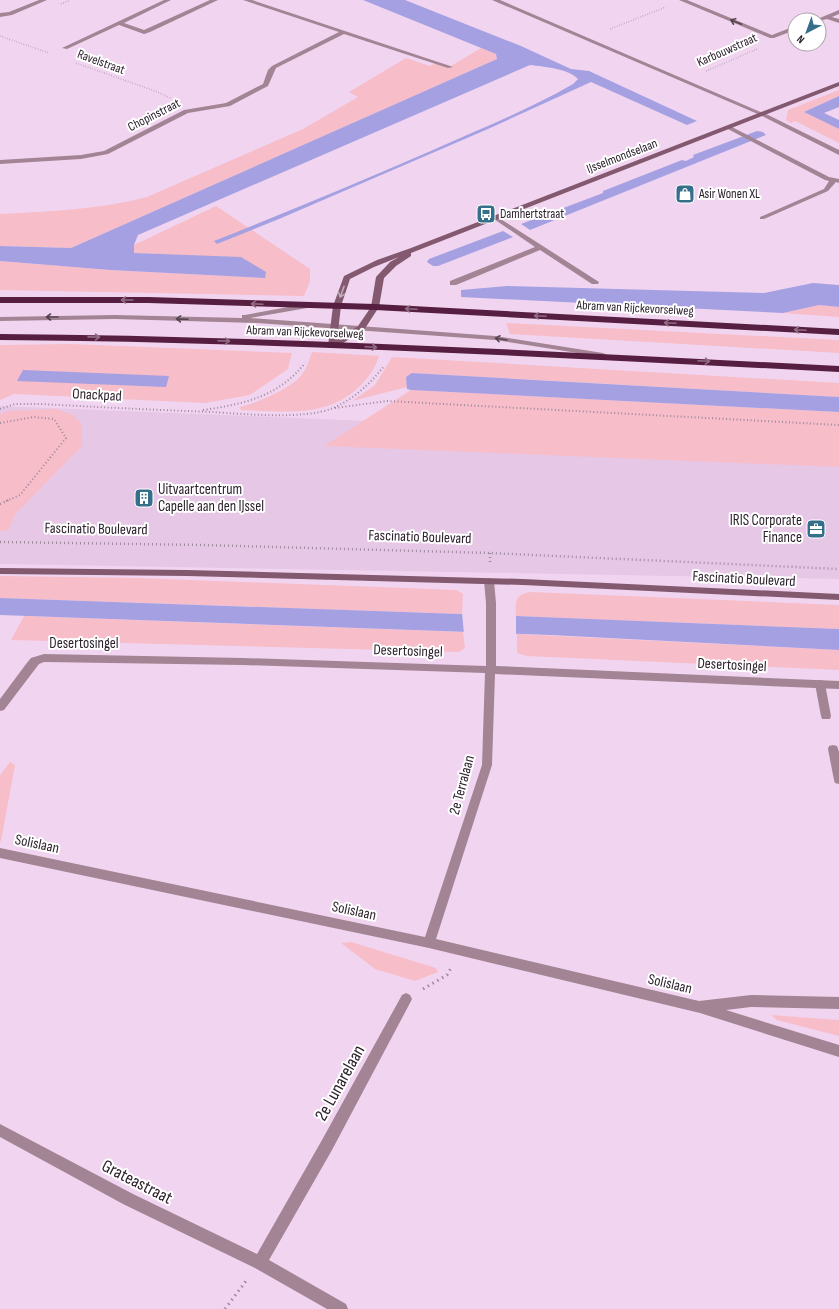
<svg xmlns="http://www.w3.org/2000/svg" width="839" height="1309" font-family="'Sofia Sans Condensed',sans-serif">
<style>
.built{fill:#e7c7e6}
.green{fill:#f7bdc9}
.water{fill:#a5a0e2}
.pier{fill:#f1d5f0}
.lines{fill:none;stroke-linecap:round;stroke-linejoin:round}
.path-far3{stroke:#9e899d;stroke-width:1.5;stroke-dasharray:0.5 2;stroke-linecap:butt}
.path-far2{stroke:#9e899d;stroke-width:2;stroke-dasharray:1 2.5;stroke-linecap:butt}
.path-far1{stroke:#9e899d;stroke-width:2.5;stroke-dasharray:1 3;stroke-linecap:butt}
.path{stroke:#9e899d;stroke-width:3;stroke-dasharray:1.5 4;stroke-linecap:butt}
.lane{fill:#a28494;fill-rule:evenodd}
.street{fill:#a28494;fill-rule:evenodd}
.secondary{fill:#82596f;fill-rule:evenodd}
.highway{fill:#561e40;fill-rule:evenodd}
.oneway{stroke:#554450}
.oneway2{stroke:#c0acb7}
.oneway3{stroke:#916d83}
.labels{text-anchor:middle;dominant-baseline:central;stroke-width:4;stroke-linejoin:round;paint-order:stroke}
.far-street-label{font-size:13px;fill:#2c212c;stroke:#fff}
.far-poi-label{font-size:13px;fill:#2c212c;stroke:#fff;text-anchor:start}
.street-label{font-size:15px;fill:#2c212c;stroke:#fff}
.poi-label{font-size:15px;fill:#2c212c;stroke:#fff;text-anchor:start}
.near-street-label{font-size:18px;fill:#2c212c;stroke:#fff}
</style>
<rect width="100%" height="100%" fill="#f1d5f0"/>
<path class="built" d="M 0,406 L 839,440 L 839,579 L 0,564 Z"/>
<g class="green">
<path d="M 481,48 L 496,54 L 497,59 L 71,248 L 0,246 L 0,214 C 49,211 99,210 147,197 L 303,129 L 358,97 L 349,92 L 406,58 L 430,66 L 438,62 L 451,66 Z"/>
<path d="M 839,90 L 839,96 L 804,112 L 839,129 L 839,143 L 795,121 L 791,123 L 786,120 L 788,110 Z"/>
<path d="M 216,206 L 310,269 L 310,281 L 304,296 L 0,290 L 0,261 L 110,270 L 265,278 L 157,254 L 134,253 L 134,245 Z"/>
<path d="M 819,305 L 839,307 L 839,317 L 783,313 Z"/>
<path d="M 506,323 L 839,340 L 839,353 L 510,334 Z"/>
<path d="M 71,344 L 292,353 L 288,369 L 250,395 L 205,403 L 14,394 L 0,400 L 0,345 Z"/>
<path d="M 312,352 L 379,356 C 376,367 368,378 360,386 C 326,419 285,411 241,410 L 239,407 C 254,405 290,388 300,377 C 306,370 309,361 312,352 Z"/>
<path d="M 392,357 L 839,383 L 839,397 L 413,373 L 406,377 L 407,387 L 352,401 L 375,385 Z"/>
<path d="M 411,390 L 839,412 L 839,467 L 324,446 Z"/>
<path d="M 56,409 L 73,415 L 82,424 L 82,446 L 15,514 L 8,531 L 0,531 L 0,414 L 8,411 Z"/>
<path d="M 0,576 L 139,578 L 457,590 L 463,594 L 462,614 L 0,598 Z"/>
<path d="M 531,592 L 839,605 L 839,629 L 516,616 C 515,601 515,594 531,592 Z"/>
<path d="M 24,616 L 463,632 L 465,648 L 459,652 L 11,640 Z"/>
<path d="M 517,634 L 839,650 L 839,670 L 527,656 L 517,653 Z"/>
<path d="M 10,762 L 15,765 L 1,841 L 0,841 L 0,775 Z"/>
<path d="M 351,942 L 436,968 L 438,972 L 415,981 L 375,969 L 341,943 Z"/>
<path d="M 771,1015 L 839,1020 L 839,1036 L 777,1020 Z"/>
</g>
<g class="water">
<path d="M 363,0 L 405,0 L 521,46 L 571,69 L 589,71 L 697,121 L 687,125 L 591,82 L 488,129 L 279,219 L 217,244 L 214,241 C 287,212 360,182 433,150 C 480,129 528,110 573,84 L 578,79 C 567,68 545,67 530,65 L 138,235 L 134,245 L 134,253 L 241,257 L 266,272 L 265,278 L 110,270 L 0,261 L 0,246 L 71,248 L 497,59 L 496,54 Z"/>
<path d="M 839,96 L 839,107 L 824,113 L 839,120 L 839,129 L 804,112 Z"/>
<path d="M 757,131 L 763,132 L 766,135 L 530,230 L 521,224 L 603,193 L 603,191 L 682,160 L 686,161 L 694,157 L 693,155 Z"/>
<path d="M 503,231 L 513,237 L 438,266 L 433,266 L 427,262 L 429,259 Z"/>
<path d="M 813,283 L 839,285 L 839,307 L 819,305 L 783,313 L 461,297 L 461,290 L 507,286 L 764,293 Z"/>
<path d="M 23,370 L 169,376 L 166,387 L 17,381 Z"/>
<path d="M 412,373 L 839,397 L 839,412 L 411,390 L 407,389 L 406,377 Z"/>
<path d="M 0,598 L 516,616 L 839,629 L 839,650 L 551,635 L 0,615 Z"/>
</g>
<path class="pier" d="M 462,612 L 516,614 L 516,636 L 464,634 Z"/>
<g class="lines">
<g class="path-far3">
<path d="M 61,4 L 70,0"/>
<path d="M 610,29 L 666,7"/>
<path d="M 0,36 L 49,53"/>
<path d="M 76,63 L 155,91 L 172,99"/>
<path d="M 706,71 L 757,49"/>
</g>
<g class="path-far2">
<path d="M 335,408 L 387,401 L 839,425"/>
<path d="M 0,409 L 15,404 L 40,404 C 98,407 155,410 213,412 C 244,414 305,420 333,408 C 354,399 371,383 384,366"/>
<path d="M 203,410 C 244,404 278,397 305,363"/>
<path d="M 0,423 L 34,417 L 54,419 L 66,438 L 20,495 L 6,501"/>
</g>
<g class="path-far1">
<path d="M 0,504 L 9,500"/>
<path d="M 0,542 L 202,545 L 490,553 L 839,569"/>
<path d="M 490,553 L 490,563"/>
</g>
<g class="path">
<path d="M 423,989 L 447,975 L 451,968"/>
<path d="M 225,1309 L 246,1281"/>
</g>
<g class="lane">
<path d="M 762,112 L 839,150 L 839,155 L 760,115 L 760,113 Z"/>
<path d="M 726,126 L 730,126 L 829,177 L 839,179 L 839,183 L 836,182 L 828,191 L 764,219 L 760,219 L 760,217 L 824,189 L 829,181 L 825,180 L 726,128 Z"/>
<path d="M 496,216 L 599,282 L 598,284 L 592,284 L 540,250 L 456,285 L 450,285 L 450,281 L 535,247 L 494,219 L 494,217 Z"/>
<path d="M 310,303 L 314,305 L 313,307 L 250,318 L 495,336 L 603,353 L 607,355 L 603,357 L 495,340 L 257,323 L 115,319 L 0,321 L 0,317 L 115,315 L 242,318 L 242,315 L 245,315 Z"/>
<path d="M 820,680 L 824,681 L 825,684 L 831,716 L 830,719 L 822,719 L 821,716 L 815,684 L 816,681 Z"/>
<path d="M 833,745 L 837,746 L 839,752 L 839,784 L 835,783 L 834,780 L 828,749 L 829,746 Z"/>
</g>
<g class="street">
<path d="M 39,0 L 47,0 L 12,15 L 0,17 L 0,13 L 9,12 Z"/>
<path d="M 164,0 L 171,0 L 124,23 L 144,30 L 210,0 L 218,0 L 150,32 L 144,34 L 119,25 L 67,49 L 62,48 Z"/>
<path d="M 243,0 L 252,0 L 453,67 L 448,68 L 344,34 L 276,68 L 268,86 L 230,106 L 188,113 L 108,154 L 81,159 L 0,164 L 0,160 L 81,155 L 104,151 L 184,110 L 226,103 L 263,84 L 268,70 L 272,66 L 339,32 Z"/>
<path d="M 492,0 L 500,0 L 765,114 L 760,115 Z"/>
<path d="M 679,0 L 687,0 L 772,35 L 795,26 L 795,30 L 774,38 L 770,38 Z"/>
<path d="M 839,10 L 839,14 L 832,17 L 839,19 L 839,23 L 827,19 L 819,21 L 819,20 L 815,20 Z"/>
<path d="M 489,578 L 494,581 L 496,603 L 496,666 L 839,681 L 839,689 L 495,674 L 492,765 L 436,939 L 699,1001 L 751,995 L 839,997 L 839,1009 L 751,1007 L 726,1010 L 839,1045 L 839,1057 L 700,1013 L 429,948 L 0,858 L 0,848 L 425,937 L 482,765 L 485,673 L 243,665 L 44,662 L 39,664 L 4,710 L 0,711 L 0,699 L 26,664 L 31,658 L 44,654 L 243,658 L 486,666 L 486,603 L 484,581 Z"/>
<path d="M 406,993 L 410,995 L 412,999 L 410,1003 L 332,1150 L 269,1260 L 346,1304 L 348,1309 L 327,1309 L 255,1268 L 123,1204 L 0,1137 L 0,1124 L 133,1194 L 257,1254 L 322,1140 L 402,995 Z"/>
</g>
<g class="secondary">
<path d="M 839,82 L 839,86 L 411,253 L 411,256 L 396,266 L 384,278 L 379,307 L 364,330 L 335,348 L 329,348 L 328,346 L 333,306 L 344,276 L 377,260 L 411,248 ZM 399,257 L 390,262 L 376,277 L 371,307 L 358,326 L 337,340 L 341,306 L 350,279 L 374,267 Z"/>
<path d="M 0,568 L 187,570 L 523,579 L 839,594 L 839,600 L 523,585 L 187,576 L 0,574 Z"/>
</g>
<g class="highway">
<path d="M 0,297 L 148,297 L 375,304 L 839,329 L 839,335 L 375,310 L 148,303 L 0,303 Z"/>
<path d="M 0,334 C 280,336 560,352 839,366 L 839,372 C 560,358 280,342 0,340 Z"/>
</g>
</g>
<defs><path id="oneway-shaft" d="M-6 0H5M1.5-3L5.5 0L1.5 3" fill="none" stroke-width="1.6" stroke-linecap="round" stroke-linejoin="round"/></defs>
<g class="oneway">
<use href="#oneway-shaft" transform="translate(736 22) rotate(-158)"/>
<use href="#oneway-shaft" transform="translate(52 317) rotate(180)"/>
<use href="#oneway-shaft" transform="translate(182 319) rotate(-178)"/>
<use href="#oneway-shaft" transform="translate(501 339) rotate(-171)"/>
</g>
<use class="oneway2" href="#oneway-shaft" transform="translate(342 292) rotate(110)"/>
<g class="oneway3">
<use href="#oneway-shaft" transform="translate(127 300) rotate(180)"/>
<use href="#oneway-shaft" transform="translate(257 304) rotate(-178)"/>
<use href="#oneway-shaft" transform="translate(411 309) rotate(-177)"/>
<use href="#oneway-shaft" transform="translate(540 316) rotate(-177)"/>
<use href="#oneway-shaft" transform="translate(670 323) rotate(-177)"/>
<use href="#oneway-shaft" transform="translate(800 330) rotate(-177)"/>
<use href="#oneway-shaft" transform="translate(94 337) rotate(1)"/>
<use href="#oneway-shaft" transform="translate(224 341) rotate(2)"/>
<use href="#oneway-shaft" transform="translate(371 347) rotate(3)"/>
<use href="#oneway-shaft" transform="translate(704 361) rotate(3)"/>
</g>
<defs>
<g id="shop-square" transform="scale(1)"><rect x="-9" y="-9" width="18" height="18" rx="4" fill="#366f89" stroke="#fff"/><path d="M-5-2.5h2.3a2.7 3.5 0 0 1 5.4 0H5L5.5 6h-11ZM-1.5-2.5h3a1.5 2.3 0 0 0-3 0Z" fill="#fff"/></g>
<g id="bus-square" transform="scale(1)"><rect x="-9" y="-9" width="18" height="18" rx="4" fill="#366f89" stroke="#fff"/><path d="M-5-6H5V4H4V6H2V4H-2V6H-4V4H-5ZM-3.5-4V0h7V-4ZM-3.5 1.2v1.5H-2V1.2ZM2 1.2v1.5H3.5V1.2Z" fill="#fff"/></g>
<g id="building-square" transform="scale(1)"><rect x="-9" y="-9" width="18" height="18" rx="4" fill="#366f89" stroke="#fff"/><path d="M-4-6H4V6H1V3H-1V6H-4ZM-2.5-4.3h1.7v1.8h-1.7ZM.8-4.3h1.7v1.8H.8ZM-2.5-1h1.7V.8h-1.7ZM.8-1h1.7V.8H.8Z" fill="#fff"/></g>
<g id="office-square" transform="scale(1)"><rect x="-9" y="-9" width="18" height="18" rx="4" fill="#366f89" stroke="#fff"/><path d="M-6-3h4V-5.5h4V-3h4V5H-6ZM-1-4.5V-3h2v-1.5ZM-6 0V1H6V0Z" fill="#fff"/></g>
</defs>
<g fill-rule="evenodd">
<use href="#shop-square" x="685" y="194"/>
<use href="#bus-square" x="486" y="214"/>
<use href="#building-square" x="144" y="498"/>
<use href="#office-square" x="816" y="529"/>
</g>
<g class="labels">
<g class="far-street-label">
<text transform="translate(727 50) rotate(-24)">Karbouwstraat</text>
<text transform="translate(101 62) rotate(20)">Ravelstraat</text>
<text transform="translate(154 115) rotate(-27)">Chopinstraat</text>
<text transform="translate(622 156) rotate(-21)">IJsselmondselaan</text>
<text transform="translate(635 308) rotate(3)">Abram van Rijckevorselweg</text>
<text transform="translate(305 332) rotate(2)">Abram van Rijckevorselweg</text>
</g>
<g class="far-poi-label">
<text x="699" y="194">Asir Wonen XL</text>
<text x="500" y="214">Damhertstraat</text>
</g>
<g class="street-label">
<text transform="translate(97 395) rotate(3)">Onackpad</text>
<text transform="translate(96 529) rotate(1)">Fascinatio Boulevard</text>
<text transform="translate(420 537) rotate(2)">Fascinatio Boulevard</text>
<text transform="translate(744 579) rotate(3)">Fascinatio Boulevard</text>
<text x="84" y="643">Desertosingel</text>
<text transform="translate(408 651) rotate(2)">Desertosingel</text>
<text transform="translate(732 665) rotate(3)">Desertosingel</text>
<text transform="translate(462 785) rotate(-75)">2e Terralaan</text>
<text transform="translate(37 844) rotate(12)">Solislaan</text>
<text transform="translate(354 911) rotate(12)">Solislaan</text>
<text transform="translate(670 984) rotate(13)">Solislaan</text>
</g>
<g class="poi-label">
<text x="158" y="489">Uitvaartcentrum<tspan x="158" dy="17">Capelle aan den IJssel</tspan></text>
<text x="802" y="520" text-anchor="end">IRIS Corporate<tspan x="802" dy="17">Finance</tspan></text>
</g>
<g class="near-street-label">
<text transform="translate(340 1083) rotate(-61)">2e Lunarelaan</text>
<text transform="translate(137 1182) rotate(27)">Grateastraat</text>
</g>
</g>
<g transform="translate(807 32) rotate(221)"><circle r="19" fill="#ffffff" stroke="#aba6ab"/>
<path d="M0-3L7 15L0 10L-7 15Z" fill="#366f89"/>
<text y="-6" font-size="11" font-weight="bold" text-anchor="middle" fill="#2c212c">N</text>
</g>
</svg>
